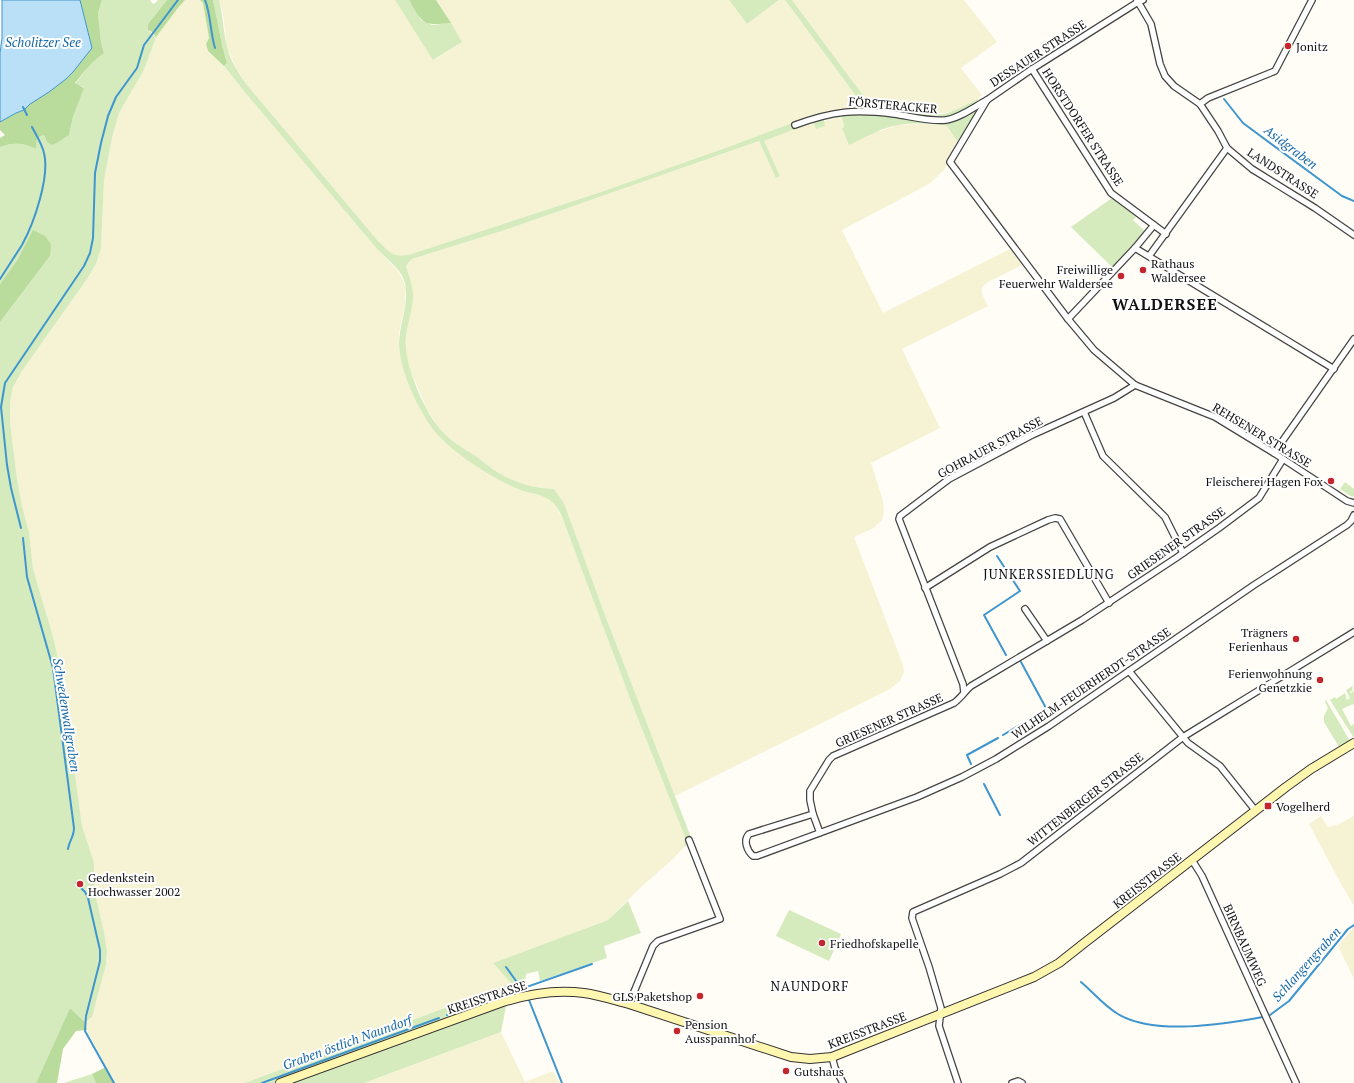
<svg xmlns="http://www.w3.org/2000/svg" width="1354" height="1083" font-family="'PT Serif',serif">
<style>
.farmland{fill:#f6f3d4}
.green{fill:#d5ebbd}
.forest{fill:#b9dc9c}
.water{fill:#b9e0f7;stroke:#3f96cf}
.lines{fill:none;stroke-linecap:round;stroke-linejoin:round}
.stream{stroke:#3f96cf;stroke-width:2}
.minor-casing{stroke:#444;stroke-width:8}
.secondary-casing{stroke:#333;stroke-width:10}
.minor{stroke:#fff;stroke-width:5.5}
.secondary{stroke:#fff6b0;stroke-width:8}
.poi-dot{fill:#c4262e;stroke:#fff;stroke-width:1.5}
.labels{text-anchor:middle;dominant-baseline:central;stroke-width:4;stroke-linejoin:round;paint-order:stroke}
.poi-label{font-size:12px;fill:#111;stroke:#fff;text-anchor:start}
.street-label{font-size:12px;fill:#111;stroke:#fff}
.water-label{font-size:13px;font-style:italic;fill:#1768a6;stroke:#fff}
.neighbourhood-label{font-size:13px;letter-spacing:1px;fill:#111;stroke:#fff}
.district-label{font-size:16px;font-weight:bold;letter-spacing:1px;fill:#111;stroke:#fff}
</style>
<rect width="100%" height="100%" fill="#fffdf5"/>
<g class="farmland">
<path d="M 185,0 L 200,0 L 203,3 L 209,38 L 206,44 L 208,51 L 224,66 L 243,90 L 377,249 L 399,272 L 406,288 L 405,304 L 399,334 L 399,346 L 404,368 L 409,383 L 422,413 L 432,428 L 442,440 L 480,468 L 504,482 L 520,490 L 545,497 L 552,502 L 557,508 L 565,525 L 634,709 L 685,837 L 684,847 L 673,859 L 641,887 L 608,920 L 494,963 L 511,983 L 245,1083 L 115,1083 L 95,1046 L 87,1030 L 85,1022 L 92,1017 L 106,965 L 107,951 L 104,932 L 94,889 L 94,876 L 82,826 L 61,670 L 52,633 L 33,569 L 29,532 L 22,506 L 17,479 L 10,422 L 10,403 L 13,387 L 22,371 L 87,279 L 96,264 L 101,248 L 104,180 L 112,138 L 119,113 L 144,70 L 156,37 L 178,8 Z"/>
<path d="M 219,0 L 395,0 L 434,60 L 462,42 L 436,0 L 729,0 L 747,24 L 779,0 L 785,0 L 862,104 L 859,108 L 835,110 L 816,114 L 731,146 L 598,193 L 408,255 L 396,256 L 391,254 L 378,241 L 247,85 L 237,71 L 227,47 L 223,14 Z"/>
<path d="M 792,0 L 964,0 L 997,42 L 961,68 L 982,95 L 978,99 L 964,107 L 946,113 L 926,114 L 871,106 Z"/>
<path d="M 842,117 L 844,127 L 842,128 L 881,131 L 898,125 L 921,124 L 941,125 L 947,126 L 957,141 L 944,170 L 929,184 L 842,230 L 883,313 L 1010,249 L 1022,265 L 988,282 L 982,287 L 982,294 L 988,306 L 902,349 L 940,428 L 871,463 L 883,501 L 884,512 L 882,520 L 874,528 L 854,537 L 903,665 L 904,672 L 900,681 L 890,689 L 675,796 L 605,615 L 564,503 L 554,489 L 527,486 L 504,476 L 456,443 L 447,437 L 437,425 L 427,409 L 411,372 L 407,358 L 406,346 L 406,331 L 412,303 L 413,294 L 411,284 L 406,267 L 408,263 L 412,259 L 505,230 L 759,141 L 776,177 L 780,176 L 763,141 L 813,122 L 816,129 L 824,121 Z"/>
<path d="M 1321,816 L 1328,827 L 1339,824 L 1354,816 L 1354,906 L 1340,882 L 1309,824 Z"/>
<path d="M 1353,928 L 1354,928 L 1354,979 L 1338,946 Z"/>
<path d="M 501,1032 L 525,1082 L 553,1071 L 560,1083 L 364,1083 Z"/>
</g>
<g class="green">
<path d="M 102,0 L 150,0 L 152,3 L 154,4 L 158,0 L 167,0 L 148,24 L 148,30 L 156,37 L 144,70 L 119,113 L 112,138 L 104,180 L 101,248 L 96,264 L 87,279 L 22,371 L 13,387 L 10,403 L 10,422 L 17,479 L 22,506 L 29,532 L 33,569 L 52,633 L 61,670 L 82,826 L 94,863 L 94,889 L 104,932 L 107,951 L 106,965 L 92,1017 L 85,1022 L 70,1008 L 36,1083 L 0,1083 L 0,322 L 50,256 L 18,259 L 0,284 L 0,147 C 15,142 22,143 36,149 L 37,138 L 44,135 L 47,142 L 69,135 L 73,117 L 84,87 L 75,84 C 84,72 91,61 104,53 L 101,42 L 98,13 Z"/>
<path d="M 213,0 L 219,0 C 223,15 223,31 227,46 C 230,61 239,74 247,85 L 378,241 C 391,253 391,257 408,255 L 598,193 L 731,146 L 816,114 L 835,110 L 859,108 L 862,104 L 785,0 L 792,0 L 871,106 C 891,109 928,118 948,113 C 958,109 968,104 978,99 L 978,111 L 969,126 L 957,141 L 947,126 C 932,123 914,123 899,125 C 882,127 865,138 849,145 L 842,128 L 844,127 L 842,117 L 824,120 L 825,126 L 816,129 L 813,122 L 764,141 L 780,176 L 776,178 L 759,141 L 505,230 L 412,259 L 408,263 L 406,267 C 409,275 412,284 413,293 C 414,311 404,329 406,347 C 407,369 423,407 437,425 C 447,439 463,448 477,457 C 490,467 503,477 518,482 C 530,487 542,488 554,489 L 564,503 L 605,615 L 692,840 L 684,847 L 685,837 L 634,709 L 565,525 C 562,517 559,508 552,502 C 542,493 529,494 518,489 C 492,478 449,451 432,428 C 417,407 400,371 399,344 C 399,321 415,292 399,271 C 392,263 384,256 377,249 L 243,90 L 224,66 L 227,63 L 223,49 Z"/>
<path d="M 395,0 L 409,0 L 421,20 L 432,25 L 451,23 L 462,42 L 433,60 Z"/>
<path d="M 729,0 L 779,0 L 747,24 Z"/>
<path d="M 1112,198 L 1136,217 L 1133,220 L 1145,231 L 1112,267 L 1071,227 Z"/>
<path d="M 1345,482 L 1354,489 L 1354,496 L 1352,497 L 1340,489 Z"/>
<path d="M 1354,685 L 1352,688 L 1353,690 L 1350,692 L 1351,693 L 1354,691 L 1354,705 L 1353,704 L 1342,709 L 1351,726 L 1354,724 L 1354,738 L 1330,700 L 1335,697 L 1336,699 L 1345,693 L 1347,700 L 1350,698 L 1346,690 Z"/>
<path d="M 1326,700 L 1350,741 L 1339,747 L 1324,722 L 1324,716 L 1328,708 L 1325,702 Z"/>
<path d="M 628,901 L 641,933 L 604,946 L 607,958 L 540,981 L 538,971 L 526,974 L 524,992 L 508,996 L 501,1032 L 364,1083 L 245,1083 L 511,983 L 493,963 L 608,920 Z"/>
<path d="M 789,910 L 841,934 L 829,961 L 776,936 Z"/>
<path d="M 92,1074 L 96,1083 L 64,1083 Z"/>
</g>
<g class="forest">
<path d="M 80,0 L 102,0 L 98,13 L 101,42 L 104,53 C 92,61 84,72 75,83 L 84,88 L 73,117 L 69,135 L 58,142 L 52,145 L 47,142 L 44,135 L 37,138 L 36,149 C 22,143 15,142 0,147 L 0,138 L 5,135 L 0,130 L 0,122 L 16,113 L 24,110 L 30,104 L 49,92 L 66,79 L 73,72 L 92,48 Z"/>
<path d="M 167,0 L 185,0 L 178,8 L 156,37 L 152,32 L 148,30 L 148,24 Z"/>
<path d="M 200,0 L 213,0 L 223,49 L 227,63 L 224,66 L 208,51 L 206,44 L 209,38 L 203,3 Z"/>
<path d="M 409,0 L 436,0 L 451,23 C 422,26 423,24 409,0 Z"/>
<path d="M 33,230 L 45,236 L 51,244 L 50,256 L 0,322 L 0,284 L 18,259 Z"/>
<path d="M 70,1008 L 85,1022 L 87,1030 L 76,1031 L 63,1049 L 57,1083 L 36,1083 Z"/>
<path d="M 106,1067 L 115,1083 L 96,1083 L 92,1074 Z"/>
</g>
<path class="water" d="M 2,0 L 80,0 L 92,48 L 73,72 L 66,79 L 49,92 L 30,104 L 24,110 L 16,113 L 0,122 L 0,53 L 2,38 Z"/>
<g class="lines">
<g class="stream">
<path d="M 205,0 C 211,15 210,32 215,48"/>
<path d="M 1224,99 L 1243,123 L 1342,196 L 1354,201"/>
<path d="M 23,107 L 27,115"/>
<path d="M 0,279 C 7,268 15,256 22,245 C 34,223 50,177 44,153 C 42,144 36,135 32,127"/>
<path d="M 21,528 L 11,488 L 7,465 L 1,407 L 5,383 L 84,266 L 90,253 L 93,238 L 95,173 L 101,143 L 108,116 L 116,97 L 137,68 L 144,45 L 178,0"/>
<path d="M 23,538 L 27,577 L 53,668 L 74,828 C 74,837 69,841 68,849"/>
<path d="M 997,556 L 1020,591 L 984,615 L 1006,655"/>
<path d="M 1003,735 L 1030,719 L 1046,708 L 1021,662"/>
<path d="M 971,764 L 967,755 L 998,738"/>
<path d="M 984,784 L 1000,815"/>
<path d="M 76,883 L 85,892 L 88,898 L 100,950 L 100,961 L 86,1016 L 85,1031 L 114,1083"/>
<path d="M 506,967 L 524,992"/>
<path d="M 1081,982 C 1093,992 1104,1006 1118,1014 C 1154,1036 1224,1024 1263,1017"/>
<path d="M 529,1000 L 562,1083"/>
<path d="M 447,1015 L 592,964"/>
<path d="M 1270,1015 L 1289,1001 L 1348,929 L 1354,925"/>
<path d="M 262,1083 L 439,1018"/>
</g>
<g class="minor-casing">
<g id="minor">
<path d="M 1137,0 L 1151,24 L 1160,64 L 1165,76 L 1174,86 L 1200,104 L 1218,131 L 1227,148 L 1252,169 L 1315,208 L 1354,235"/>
<path d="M 1143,0 L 1138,2 L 1032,69 L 987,100 L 950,162 L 1068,319 L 1094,350 L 1135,385 L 1215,417 L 1274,453 L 1347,501 L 1354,503"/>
<path d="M 1032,69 L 1111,193 L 1166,234"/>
<path d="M 1200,104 L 1208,98 L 1275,71 L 1312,0"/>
<path d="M 795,125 C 833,111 854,109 894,114 C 909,116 931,122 946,120 C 960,118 974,107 987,100"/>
<path d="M 1154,225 L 1135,248 L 1334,369"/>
<path d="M 1149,256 L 1227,148"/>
<path d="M 1068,319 L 1135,248"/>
<path d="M 1084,412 L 1103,456 L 1165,517 L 1183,553"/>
<path d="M 1274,453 L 1354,339"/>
<path d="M 925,588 L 990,547 L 1048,520 L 1055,518 L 1060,519 L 1109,603"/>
<path d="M 1025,609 L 1047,641"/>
<path d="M 1129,671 L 1183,737 L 1188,743 L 1220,766 L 1255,810"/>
<path d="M 964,692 L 963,684 L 899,519 L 900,516 L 949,479 L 1032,435 L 1114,398 L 1135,385"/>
<path d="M 813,814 L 810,800 L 810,791 L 829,760 L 833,756 L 954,703 C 961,698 965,691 971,686 L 1082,620 L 1176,558 L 1219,528 L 1259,498 L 1283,459"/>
<path d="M 820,833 L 813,814 L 749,834 C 743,840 747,851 753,856 L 757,856 L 917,797 L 962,777 L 996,759 L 1049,726 L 1254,585 L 1347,525 L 1351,521 L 1354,515"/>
<path d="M 1192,860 L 1202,876 L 1296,1083"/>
<path d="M 629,1004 L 653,946 L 658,941 L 720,919 L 689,840"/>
<path d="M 832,1057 L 835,1068 L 843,1083"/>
<path d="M 958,1083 L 939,1026 L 941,1008 L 929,967 L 912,918 L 913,912 L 1000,874 L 1021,863 L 1183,737 L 1354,632"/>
<path d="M 1012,1083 L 1018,1081 L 1022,1083"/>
</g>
</g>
<g class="secondary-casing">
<path id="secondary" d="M 280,1083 L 500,1003 C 527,994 555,989 584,993 C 599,995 614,1000 629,1004 L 791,1057 L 810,1059 L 832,1057 L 1034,977 L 1059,963 L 1083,944 L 1286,787 L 1311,769 L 1354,743"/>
</g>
<use href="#minor" class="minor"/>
<use href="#secondary" class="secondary"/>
</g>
<g class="poi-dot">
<circle cx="1288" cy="46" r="4"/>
<circle cx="1143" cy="270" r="4"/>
<circle cx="1121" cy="276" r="4"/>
<circle cx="1331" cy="481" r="4"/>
<circle cx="1296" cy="639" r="4"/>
<circle cx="1320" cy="680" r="4"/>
<rect x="1264" y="802" width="8" height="8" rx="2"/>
<circle cx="80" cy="884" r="4"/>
<circle cx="822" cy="943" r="4"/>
<circle cx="700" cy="996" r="4"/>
<circle cx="677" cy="1031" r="4"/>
<circle cx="786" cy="1071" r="4"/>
</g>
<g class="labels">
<g class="poi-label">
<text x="1296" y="46">Jonitz</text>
<text x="1151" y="263">Rathaus<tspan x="1151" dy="14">Waldersee</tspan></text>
<text x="1113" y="269" text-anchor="end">Freiwillige<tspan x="1113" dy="14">Feuerwehr Waldersee</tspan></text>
<text x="1323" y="481" text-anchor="end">Fleischerei Hagen Fox</text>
<text x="1288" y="632" text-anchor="end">Trägners<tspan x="1288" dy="14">Ferienhaus</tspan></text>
<text x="1312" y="673" text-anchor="end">Ferienwohnung<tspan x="1312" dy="14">Genetzkie</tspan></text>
<text x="1276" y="806">Vogelherd</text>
<text x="88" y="877">Gedenkstein<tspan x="88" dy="14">Hochwasser 2002</tspan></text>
<text x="830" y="943">Friedhofskapelle</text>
<text x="692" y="996" text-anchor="end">GLS Paketshop</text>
<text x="685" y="1024">Pension<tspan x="685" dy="14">Ausspannhof</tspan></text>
<text x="794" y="1071">Gutshaus</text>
</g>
<g class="street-label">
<text transform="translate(1038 53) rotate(-33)">DESSAUER STRASSE</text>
<text transform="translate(893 105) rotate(5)">FÖRSTERACKER</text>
<text transform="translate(1083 127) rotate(57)">HORSTDORFER STRASSE</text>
<text transform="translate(1283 173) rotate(33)">LANDSTRASSE</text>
<text transform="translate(1262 435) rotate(31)">REHSENER STRASSE</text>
<text transform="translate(990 447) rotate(-28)">GOHRAUER STRASSE</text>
<text transform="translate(1176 543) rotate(-35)">GRIESENER STRASSE</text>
<text transform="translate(1091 683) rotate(-34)">WILHELM-FEUERHERDT-STRASSE</text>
<text transform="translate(889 720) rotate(-24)">GRIESENER STRASSE</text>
<text transform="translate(1085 799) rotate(-38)">WITTENBERGER STRASSE</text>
<text transform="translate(1147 880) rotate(-38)">KREISSTRASSE</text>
<text transform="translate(1245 945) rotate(66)">BIRNBAUMWEG</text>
<text transform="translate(487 997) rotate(-18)">KREISSTRASSE</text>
<text transform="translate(867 1030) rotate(-21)">KREISSTRASSE</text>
</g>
<g class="water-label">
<text x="43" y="42">Scholitzer See</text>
<text transform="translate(1291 147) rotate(37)">Asidgraben</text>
<text transform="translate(67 715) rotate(81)">Schwedenwallgraben</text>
<text transform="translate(1306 964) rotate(-48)">Schlangengraben</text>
<text transform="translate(347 1042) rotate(-20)">Graben östlich Naundorf</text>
</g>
<g class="neighbourhood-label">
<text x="1049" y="574">JUNKERSSIEDLUNG</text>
<text x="810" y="986">NAUNDORF</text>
</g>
<g class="district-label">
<text x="1165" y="304">WALDERSEE</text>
</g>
</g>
</svg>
